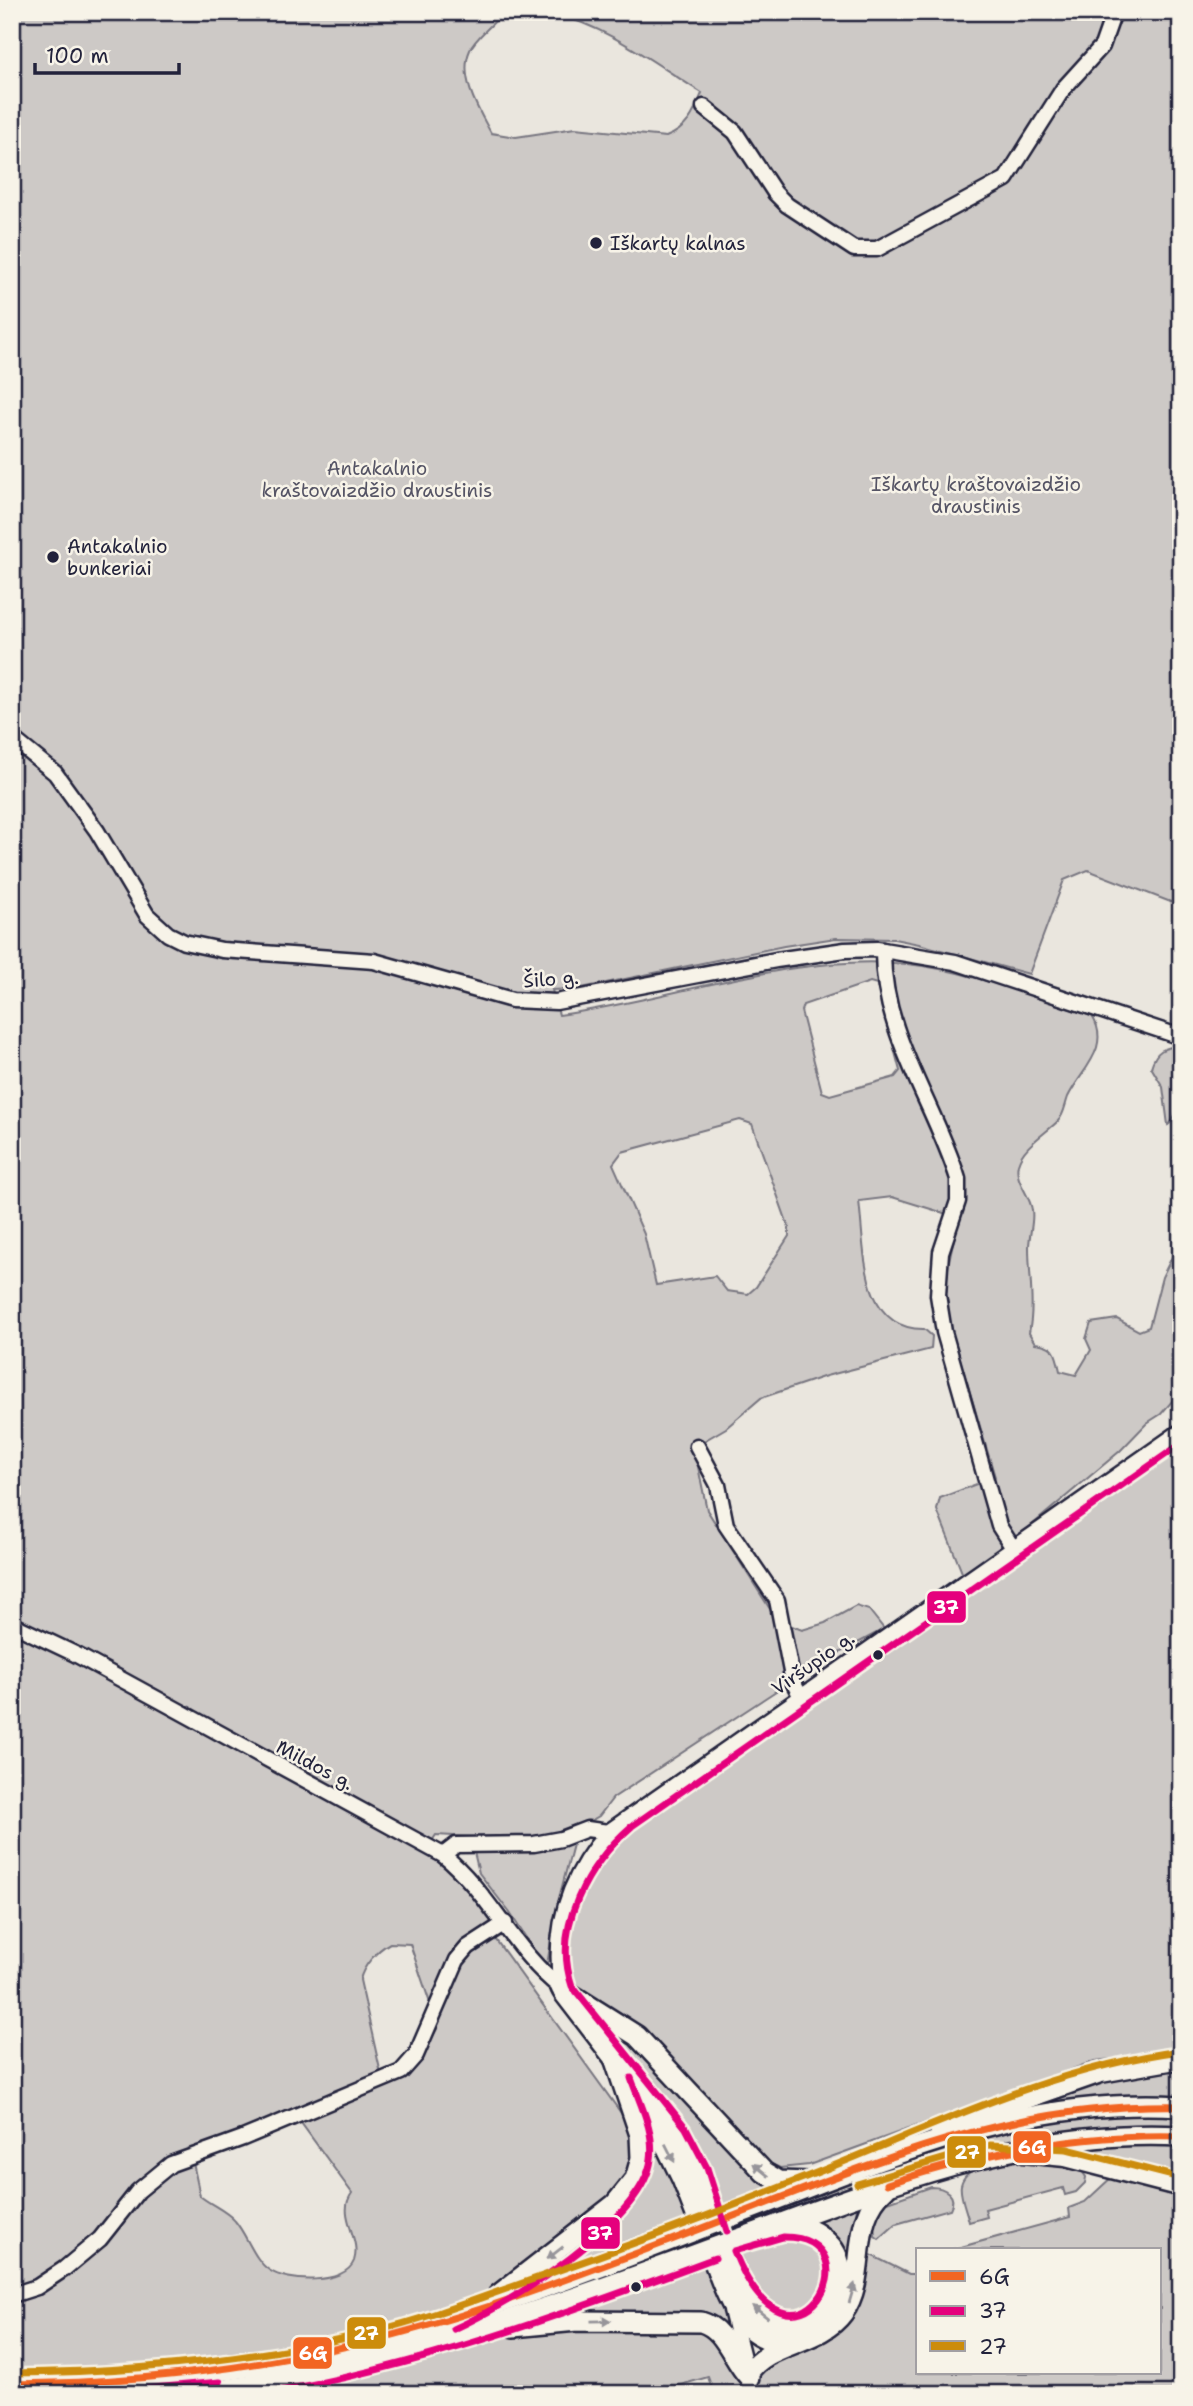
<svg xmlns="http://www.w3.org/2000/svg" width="1193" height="2406" font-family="'Shantell Sans',sans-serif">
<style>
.green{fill:#cdc9c6;stroke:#787680;stroke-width:2;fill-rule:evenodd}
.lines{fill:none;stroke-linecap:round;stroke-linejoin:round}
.minor-casing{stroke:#22223b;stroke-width:19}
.major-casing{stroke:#22223b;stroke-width:24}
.minor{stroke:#f7f3e8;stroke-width:14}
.major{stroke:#f7f3e8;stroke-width:19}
.bus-1-casing{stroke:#f7f3e8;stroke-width:12}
.bus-2-casing{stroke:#f7f3e8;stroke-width:12}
.bus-3-casing{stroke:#f7f3e8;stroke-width:12}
.bus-1{stroke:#f26522;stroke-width:7}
.bus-2{stroke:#e5007d;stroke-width:7}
.bus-3{stroke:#cc8c0c;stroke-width:7}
.oneway{fill:#97959a}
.poi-dot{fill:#22223b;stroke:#f7f3e8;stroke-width:2.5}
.labels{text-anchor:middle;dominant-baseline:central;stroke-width:5;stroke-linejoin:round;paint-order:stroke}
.poi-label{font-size:19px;fill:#22223b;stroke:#f7f3e8;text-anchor:start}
.park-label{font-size:19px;fill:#555465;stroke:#f7f3e8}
.street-label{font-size:19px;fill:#22223b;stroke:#f7f3e8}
.line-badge{stroke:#f7f3e8;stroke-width:2.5}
.badge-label{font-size:19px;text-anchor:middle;font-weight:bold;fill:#fff}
</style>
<rect width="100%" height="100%" fill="#eae6de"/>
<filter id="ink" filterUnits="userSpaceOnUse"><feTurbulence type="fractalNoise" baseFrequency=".0143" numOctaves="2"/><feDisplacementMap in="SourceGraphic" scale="14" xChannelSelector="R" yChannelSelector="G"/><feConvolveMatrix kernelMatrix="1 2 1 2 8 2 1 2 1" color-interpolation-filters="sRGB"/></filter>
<g filter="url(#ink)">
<g class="green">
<path d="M 12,12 L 1181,12 L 1181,906 L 1088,870 L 1064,880 L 1029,974 L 919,944 L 894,939 L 836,938 L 784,946 L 577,989 L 552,990 L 559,1015 C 672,1000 792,952 907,964 C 969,970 1032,997 1092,1016 C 1112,1048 1081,1070 1068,1097 C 1065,1105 1064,1115 1058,1121 C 1045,1134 1023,1146 1018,1164 C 1014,1181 1030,1194 1032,1210 C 1034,1222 1029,1235 1029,1247 C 1029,1276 1035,1304 1029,1333 L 1035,1343 C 1055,1345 1056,1352 1060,1371 L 1076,1375 L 1091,1350 L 1086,1339 L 1091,1323 L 1117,1319 L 1139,1331 L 1149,1327 L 1162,1277 L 1181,1239 L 1181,1391 L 1161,1414 L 1147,1423 L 1120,1451 L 1020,1535 L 963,1575 L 937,1510 L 940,1498 L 995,1477 L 949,1322 C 942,1285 949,1254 960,1218 L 892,1197 L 859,1201 C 865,1248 860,1330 924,1329 L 932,1336 L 931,1349 L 826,1376 L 761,1398 L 726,1428 L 702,1442 L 695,1452 L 707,1510 L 777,1620 L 802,1630 L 825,1623 L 856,1606 L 869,1610 L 884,1629 L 811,1668 L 613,1798 L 599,1816 L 577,1829 L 556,1910 L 547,1965 L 543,1964 L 510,1913 L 479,1873 L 474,1852 L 477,1842 L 472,1837 L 436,1835 L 430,1844 L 431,1855 L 461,1880 L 492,1919 L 496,1940 L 626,2120 L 637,2146 L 627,2185 L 498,2289 L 482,2296 L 346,2337 L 266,2355 L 137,2371 L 12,2375 ZM 554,14 C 609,27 654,63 702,93 C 694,114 687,129 666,137 L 575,128 L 516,137 L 491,133 C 479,111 458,77 470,50 C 474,40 488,29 495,21 ZM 870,982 L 877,984 L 900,1071 L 895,1077 L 830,1095 L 822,1092 L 801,1011 L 803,1005 ZM 740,1120 L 752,1124 L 789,1228 L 789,1236 L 756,1287 L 748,1294 L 727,1291 L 715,1276 L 656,1285 L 644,1234 L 613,1164 L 622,1152 ZM 390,1943 L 410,1944 L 438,2027 L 422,2056 L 299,2120 L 352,2193 C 336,2215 362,2238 354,2261 C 345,2285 287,2283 269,2270 C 254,2260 247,2235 235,2221 C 227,2211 211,2205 200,2196 L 192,2158 L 196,2149 L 381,2074 L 360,1980 C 363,1966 377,1950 390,1943 Z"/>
<path d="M 1181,1046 C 1181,1062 1182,1118 1168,1125 L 1163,1087 L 1151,1067 C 1156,1050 1164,1047 1181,1046 Z"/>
<path d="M 1181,1441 L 1181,2051 L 1094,2061 L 809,2165 L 780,2168 L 771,2164 L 573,1981 C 547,1918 595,1855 639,1816 Z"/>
<path d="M 583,2005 L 622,2030 L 782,2186 L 718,2207 L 679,2124 L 662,2099 Z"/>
<path d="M 1181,2066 L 1181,2098 L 1015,2111 L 1113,2077 Z"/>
<path d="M 634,2102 L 660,2148 L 689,2218 L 600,2250 L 594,2257 L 521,2284 L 630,2193 Z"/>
<path d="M 1181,2111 L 1181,2129 L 1113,2129 L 748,2226 L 745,2219 L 867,2171 L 1041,2119 Z"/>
<path d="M 1124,2145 L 1181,2146 L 1181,2181 L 1048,2149 Z"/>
<path d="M 1030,2160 L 1079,2167 L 1086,2177 L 1085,2183 L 1076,2192 L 1065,2195 L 1063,2188 L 985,2209 L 987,2217 L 969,2222 C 967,2212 959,2195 961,2185 C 966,2161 1011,2161 1030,2160 Z"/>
<path d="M 1113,2176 L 1181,2197 L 1181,2394 L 714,2394 L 708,2377 L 650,2394 L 231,2394 L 402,2362 L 515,2332 L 704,2327 L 736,2373 L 871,2255 L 909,2274 L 918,2274 L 918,2373 L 1160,2373 L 1160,2250 L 950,2250 L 1070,2217 L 1069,2208 L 1085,2202 Z"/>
<path d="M 931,2187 C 944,2187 958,2195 950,2209 L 896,2224 L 879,2239 L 875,2236 L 874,2223 L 882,2204 Z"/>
<path d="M 857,2207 L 848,2271 C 844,2249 836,2234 816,2222 Z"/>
<path d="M 801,2233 C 830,2252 832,2259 828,2293 L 801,2316 L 772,2314 L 753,2295 L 738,2253 L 784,2235 Z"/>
<path d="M 707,2265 L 741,2360 L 719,2326 L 543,2319 L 574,2310 L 580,2312 Z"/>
</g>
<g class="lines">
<g class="minor-casing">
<g id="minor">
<path d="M 704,107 L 735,132 L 775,193 L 787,205 L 854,249 L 877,249 L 1006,179 L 1063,89 L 1102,46 L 1114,12"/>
<path d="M 12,738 L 55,773 L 97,831 L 147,915 L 168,934 L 184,942 L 222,950 L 374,961 L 512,1000 L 556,1002 L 776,960 L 845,950 L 877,949 L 955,962 L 1181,1037"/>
<path d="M 883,950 C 882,1034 934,1102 958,1179 L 958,1201 L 941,1252 L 938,1295 L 944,1332 L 999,1526 L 1013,1548"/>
<path d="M 697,1446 L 718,1485 L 726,1525 L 777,1600 L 793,1682 L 800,1695"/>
<path d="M 12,1624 L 75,1654 L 443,1855 C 490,1893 514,1952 561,1988"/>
<path d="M 443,1855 L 456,1845 L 534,1844 L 561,1839 L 587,1829 L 608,1832"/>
<path d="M 561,1988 C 552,1929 568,1877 608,1832 L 1181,1431"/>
<path d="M 938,2132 L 1101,2075 L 1181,2061"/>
<path d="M 1023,2155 L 1065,2159 L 1181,2189"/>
<path d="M 12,2295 L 37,2287 L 64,2269 L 100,2239 L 138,2191 L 171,2164 L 243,2138 L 401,2072 L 416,2055 L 457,1960 L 468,1947 L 505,1923"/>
<path d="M 731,2310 L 752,2394"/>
</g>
</g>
<g class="major-casing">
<g id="major">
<path d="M 561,1988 L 637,2036 L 764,2172 L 779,2181 L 811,2182"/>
<path d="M 563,1992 L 640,2092 L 678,2135 L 710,2210"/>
<path d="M 648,2109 L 682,2179 L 696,2215"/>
<path d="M 727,2257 C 732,2270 736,2285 744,2297 C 790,2368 877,2282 823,2238 C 812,2228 797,2224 783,2226"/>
<path d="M 714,2262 C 729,2302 744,2349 798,2341"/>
<path d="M 498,2295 L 615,2204 L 635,2179 L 641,2158 L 640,2135 L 613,2055"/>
<path d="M 513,2327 L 577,2321 L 701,2322 C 726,2329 732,2360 749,2377"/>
<path d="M 748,2374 C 765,2343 820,2345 843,2313 C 870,2275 847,2221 886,2188"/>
<path d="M 12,2384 C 134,2384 256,2372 374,2342 C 454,2321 533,2292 611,2263 C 683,2236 755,2208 827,2180 C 944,2135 1053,2098 1181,2106"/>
<path d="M 186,2394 C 378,2373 555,2305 735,2240 C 879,2188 1024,2127 1181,2136"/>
</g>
</g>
<use href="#minor" class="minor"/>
<use href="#major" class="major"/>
<g class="bus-1-casing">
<g id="bus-1">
<path d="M 887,2184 C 983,2152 1079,2133 1181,2136"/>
<path d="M 12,2384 C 192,2382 355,2355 525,2294 C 607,2265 688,2234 770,2202 C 910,2148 1028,2103 1181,2106"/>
</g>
</g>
<g class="bus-2-casing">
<g id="bus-2">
<path d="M 727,2231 L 707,2168 L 686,2128 L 572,1986 C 552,1927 588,1864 632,1826 L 1181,1444"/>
<path d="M 783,2237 C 883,2236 793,2400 734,2251 Z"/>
<path d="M 454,2329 C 508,2305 644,2221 651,2159 C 655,2131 640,2104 631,2078"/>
<path d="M 48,2394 L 109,2392 L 220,2382"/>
<path d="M 262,2394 C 418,2368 567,2313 715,2258"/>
</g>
</g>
<g class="bus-3-casing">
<g id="bus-3">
<path d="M 857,2184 L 990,2145 L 1067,2149 L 1181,2178"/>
<path d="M 12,2373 C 133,2372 253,2361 371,2332 C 426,2319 480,2298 534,2279 C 623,2248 711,2215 798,2180 C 924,2131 1044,2069 1180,2051"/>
</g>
</g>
<use href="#bus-1" class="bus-1"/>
<use href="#bus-2" class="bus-2"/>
<use href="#bus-3" class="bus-3"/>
</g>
<defs><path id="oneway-solid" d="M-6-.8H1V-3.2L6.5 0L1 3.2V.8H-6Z" transform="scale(1.75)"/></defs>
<g class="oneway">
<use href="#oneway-solid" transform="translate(670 2153) rotate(63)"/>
<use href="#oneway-solid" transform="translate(761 2170) rotate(-141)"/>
<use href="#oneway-solid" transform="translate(555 2253) rotate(142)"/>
<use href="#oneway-solid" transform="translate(852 2293) rotate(-74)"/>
<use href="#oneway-solid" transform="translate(760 2312) rotate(-142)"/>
<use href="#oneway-solid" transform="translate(601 2321) rotate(-1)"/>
</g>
</g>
<g class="poi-dot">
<circle cx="596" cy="243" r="7"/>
<circle cx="53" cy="557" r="7"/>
<circle cx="878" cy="1655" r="6"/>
<circle cx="636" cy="2287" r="6"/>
</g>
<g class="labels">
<g class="poi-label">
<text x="610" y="243">Iškartų kalnas</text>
<text x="67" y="546">Antakalnio<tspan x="67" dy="22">bunkeriai</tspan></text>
</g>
<g class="park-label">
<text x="377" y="468">Antakalnio<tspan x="377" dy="22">kraštovaizdžio draustinis</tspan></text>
<text x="976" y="484">Iškartų kraštovaizdžio<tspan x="976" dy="22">draustinis</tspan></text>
</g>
<g class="street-label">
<text transform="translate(551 979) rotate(-4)">Šilo g.</text>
<text transform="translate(813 1663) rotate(-35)">Viršupio g.</text>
<text transform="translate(315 1765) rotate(28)">Mildos g.</text>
</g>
</g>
<g class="line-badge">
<rect x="926" y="1590" width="41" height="34" rx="7" fill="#e5007d"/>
<rect x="1012" y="2130" width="40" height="34" rx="7" fill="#f26522"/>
<rect x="946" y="2135" width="41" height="34" rx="7" fill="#cc8c0c"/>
<rect x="580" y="2216" width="41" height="34" rx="7" fill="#e5007d"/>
<rect x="346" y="2316" width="41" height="34" rx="7" fill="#cc8c0c"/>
<rect x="292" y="2336" width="41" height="34" rx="7" fill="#f26522"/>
</g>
<g class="badge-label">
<text x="946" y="1614">37</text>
<text x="1032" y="2154">6G</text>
<text x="967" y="2159">27</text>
<text x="600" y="2240">37</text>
<text x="366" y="2340">27</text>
<text x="313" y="2360">6G</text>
</g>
<rect width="1193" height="2406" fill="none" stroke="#f7f3e8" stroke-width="42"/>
<rect x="21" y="21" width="1151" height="2364" fill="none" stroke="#22223b" stroke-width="2.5" filter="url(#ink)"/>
<rect x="916" y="2248" width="245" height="126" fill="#f7f3e8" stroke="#a29fa3" stroke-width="2"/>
<rect x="930" y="2271" width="35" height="10" fill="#f26522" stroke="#a29fa3" stroke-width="2"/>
<text x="979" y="2284" font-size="21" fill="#22223b">6G</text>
<rect x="930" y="2306" width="35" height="10" fill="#e5007d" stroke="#a29fa3" stroke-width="2"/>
<text x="979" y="2318" font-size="21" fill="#22223b">37</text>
<rect x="930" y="2341" width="35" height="10" fill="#cc8c0c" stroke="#a29fa3" stroke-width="2"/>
<text x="979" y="2354" font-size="21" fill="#22223b">27</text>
<path d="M35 63v10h144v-10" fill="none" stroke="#22223b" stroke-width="3.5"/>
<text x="46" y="63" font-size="21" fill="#22223b" stroke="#f7f3e8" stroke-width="5" paint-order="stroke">100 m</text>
</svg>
